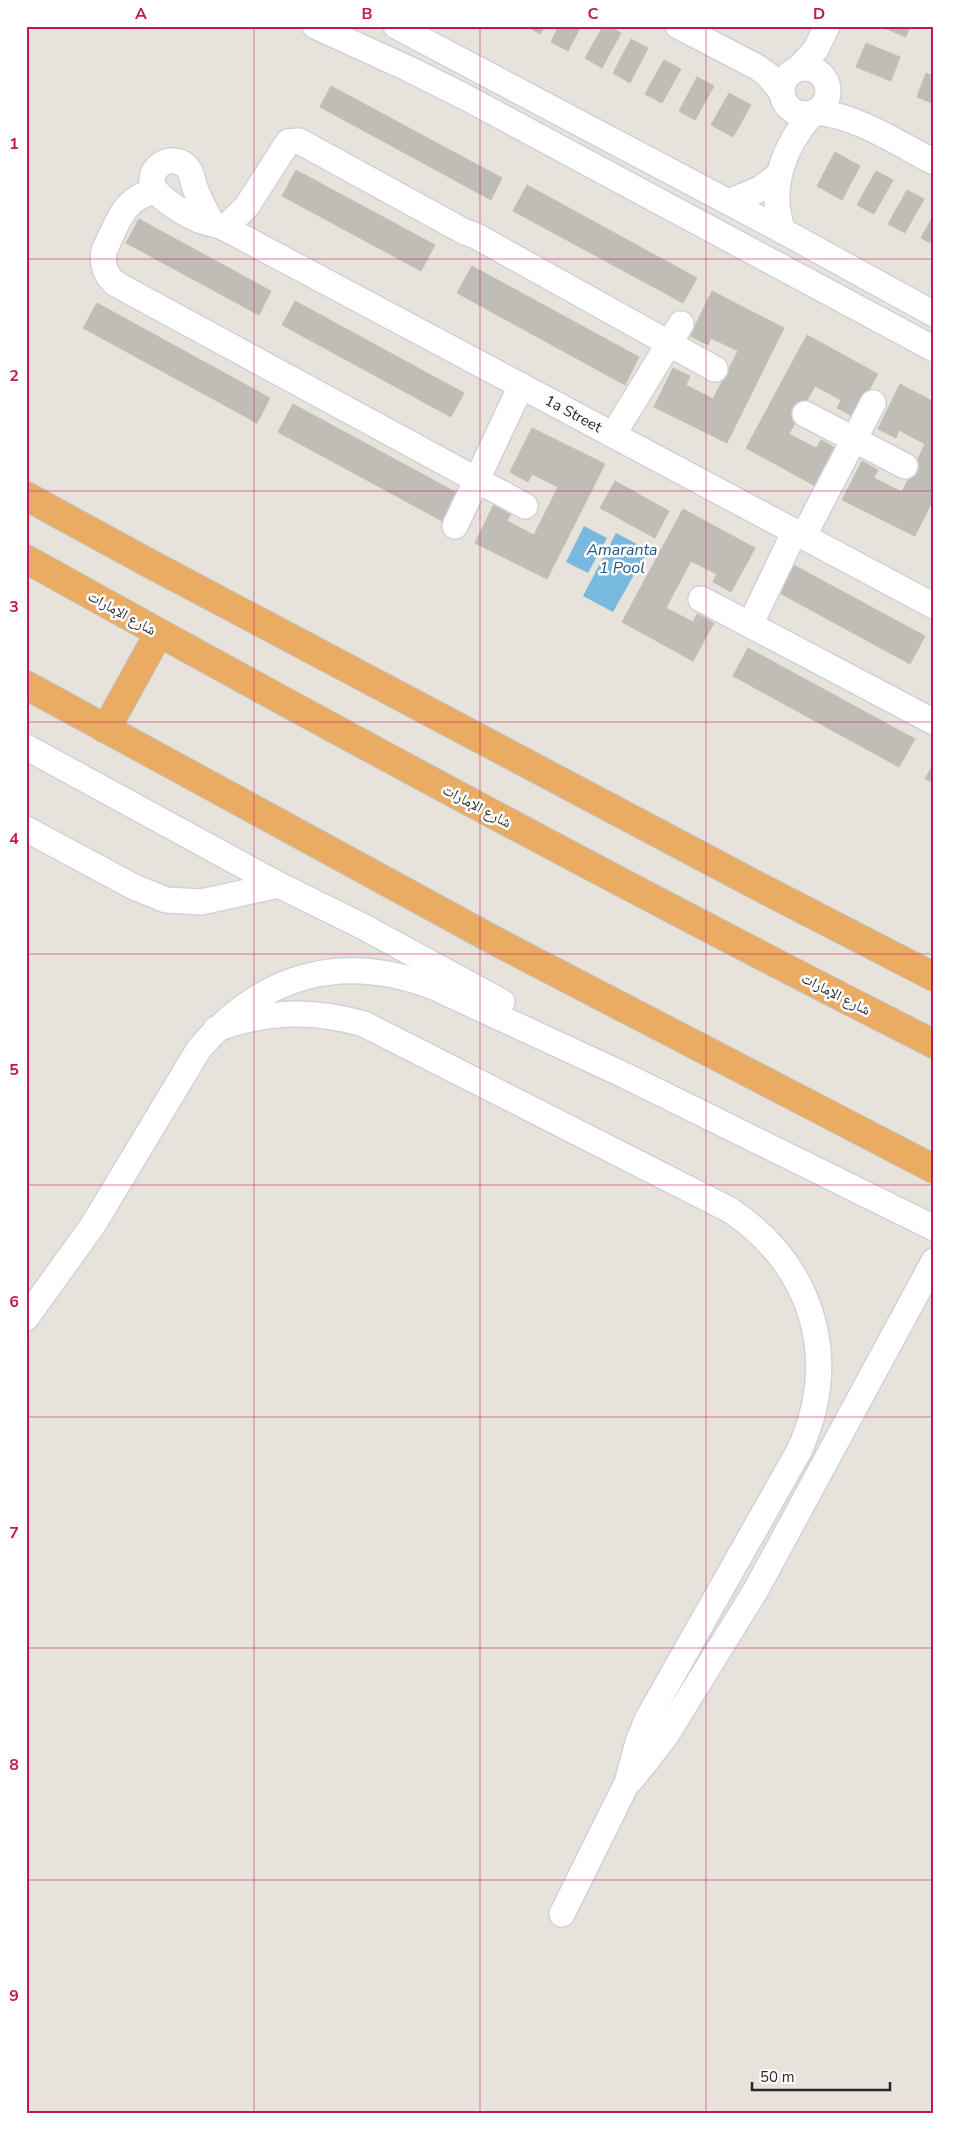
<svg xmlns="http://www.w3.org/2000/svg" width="960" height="2139" font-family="'Nunito Sans','Noto Naskh Arabic',sans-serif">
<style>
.water{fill:#78b9df}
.building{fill:#c0bdb7;stroke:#c3bfb4}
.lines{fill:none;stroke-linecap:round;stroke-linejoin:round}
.minor-casing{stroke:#d0d1de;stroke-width:28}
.highway-casing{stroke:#c3c3c3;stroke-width:30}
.minor{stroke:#fff;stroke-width:25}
.highway{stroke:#eaab63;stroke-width:28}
.grid{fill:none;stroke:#c2185b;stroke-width:1;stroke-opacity:0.55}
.labels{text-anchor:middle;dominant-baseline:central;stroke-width:5;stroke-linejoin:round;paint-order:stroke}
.street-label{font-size:15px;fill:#272727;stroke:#fff}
.water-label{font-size:16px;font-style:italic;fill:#1c5786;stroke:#fff}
.neatline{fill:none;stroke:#c2185b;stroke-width:2}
.grid-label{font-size:16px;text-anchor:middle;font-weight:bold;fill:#c2185b}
</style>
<rect width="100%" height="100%" fill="#e8e3da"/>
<g class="water">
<path d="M 584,526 L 607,538 L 588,573 L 566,562 Z"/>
<path d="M 616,533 L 648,550 L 613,612 L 583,596 Z"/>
</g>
<g class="building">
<path d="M 526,26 L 545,26 L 540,34 Z"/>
<path d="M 559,26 L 581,26 L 568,51 L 551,42 Z"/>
<path d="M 603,26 L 608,26 L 621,33 L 602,68 L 585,58 Z"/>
<path d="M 879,26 L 910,26 L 906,37 Z"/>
<path d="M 631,39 L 648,48 L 630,83 L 613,73 Z"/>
<path d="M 866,43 L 900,57 L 891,81 L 856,67 Z"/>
<path d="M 664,60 L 681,69 L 662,103 L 645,94 Z"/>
<path d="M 926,73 L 934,76 L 934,104 L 917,97 Z"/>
<path d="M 697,77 L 714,86 L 695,120 L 679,111 Z"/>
<path d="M 331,86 L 502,178 L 491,200 L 320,107 Z"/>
<path d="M 729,93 L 751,105 L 733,137 L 711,125 Z"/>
<path d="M 835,152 L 860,166 L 842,200 L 817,186 Z"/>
<path d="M 296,170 L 435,245 L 421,271 L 282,196 Z"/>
<path d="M 876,171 L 893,180 L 874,214 L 857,205 Z"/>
<path d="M 527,185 L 697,278 L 683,303 L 513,211 Z"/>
<path d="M 907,190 L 924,199 L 905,233 L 888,224 Z"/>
<path d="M 934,214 L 934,245 L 921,238 Z"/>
<path d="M 139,219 L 271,291 L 259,315 L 126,243 Z"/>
<path d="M 472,266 L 639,357 L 625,385 L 457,293 Z"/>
<path d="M 712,291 L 784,328 L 727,443 L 654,407 L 673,368 L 690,376 L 686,385 L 713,399 L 738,351 L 711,338 L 708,345 L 690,336 Z"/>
<path d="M 295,301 L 464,393 L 451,417 L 282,325 Z"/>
<path d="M 97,303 L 270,398 L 257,423 L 83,328 Z"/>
<path d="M 807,335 L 878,374 L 854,417 L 837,408 L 841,400 L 815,386 L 789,434 L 816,448 L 821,440 L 837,449 L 817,487 L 746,448 Z"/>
<path d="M 900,384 L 934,402 L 934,498 L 915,536 L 842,500 L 862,461 L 878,470 L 874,478 L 902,492 L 925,444 L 899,430 L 896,438 L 878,429 Z"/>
<path d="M 293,404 L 459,494 L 444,522 L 278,432 Z"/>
<path d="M 532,428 L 605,464 L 547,579 L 475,543 L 494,504 L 511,513 L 507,521 L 534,535 L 558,487 L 532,474 L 528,482 L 510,472 Z"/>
<path d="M 615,481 L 669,511 L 655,538 L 600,508 Z"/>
<path d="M 683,509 L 755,548 L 731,592 L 713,582 L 717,574 L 691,561 L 666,608 L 693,622 L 697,614 L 714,623 L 693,661 L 622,622 Z"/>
<path d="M 788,562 L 925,636 L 910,664 L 774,590 Z"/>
<path d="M 748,648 L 915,739 L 899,767 L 733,676 Z"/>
<path d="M 934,763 L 934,783 L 925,779 Z"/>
</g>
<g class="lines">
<g class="minor-casing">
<g id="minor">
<path d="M 315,26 L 409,69 L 465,97 L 934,349"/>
<path d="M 396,26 L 783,231 L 934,314"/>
<path d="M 678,26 L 757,67 L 768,75 L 781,91"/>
<circle cx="805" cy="91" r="23"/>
<path d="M 798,69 L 816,49 L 827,26"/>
<path d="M 816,112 C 858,116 897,143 934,162"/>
<path d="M 156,191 C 123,197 117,224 104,251 C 102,265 105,275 116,284 L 525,506"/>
<path d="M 729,202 L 760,189 L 779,175"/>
<path id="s1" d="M 212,223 C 206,212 199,200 195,188 C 192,181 193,173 187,167 C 170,149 140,173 157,192 C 164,201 188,216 199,220 C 207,223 216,224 225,228 L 934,606"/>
<path d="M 225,228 L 247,206 L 288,142 L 299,141 L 463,231 L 476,236 L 715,369"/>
<path d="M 783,231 C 767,189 784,145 813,113"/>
<path d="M 805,414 L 905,466"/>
<path d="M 613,435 L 681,324"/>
<path d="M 455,526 L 521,386"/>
<path d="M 804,535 L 873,403"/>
<path d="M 701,599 L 934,722"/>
<path d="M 750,625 L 795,531"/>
<path d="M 26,747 L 279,885 L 362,926 L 502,1002"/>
<path d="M 26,829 L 134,887 L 166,900 L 201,902 L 279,885"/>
<path d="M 216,1029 C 265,1011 312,1009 364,1024 L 730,1210 C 814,1267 841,1359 799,1451 L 647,1720 L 638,1742 L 627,1783 L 562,1914"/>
<path d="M 26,1318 L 93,1225 L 199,1049 C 263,974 341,952 434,987 L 626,1076 L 934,1228"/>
<path d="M 631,1780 L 665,1737 L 757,1588 L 934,1261"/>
</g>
</g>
<g class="highway-casing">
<g id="highway">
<path d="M 26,496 L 145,561 L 754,884 L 934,977"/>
<path d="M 26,559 C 326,726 628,889 934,1044"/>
<path d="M 26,685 L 499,943 L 934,1169"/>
<path d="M 106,729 L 159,633"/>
</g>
</g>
<use href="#minor" class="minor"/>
<use href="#highway" class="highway"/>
</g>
<path class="grid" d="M 254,26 L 254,2113M 480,26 L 480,2113M 706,26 L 706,2113M 26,259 L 934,259M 26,491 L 934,491M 26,722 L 934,722M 26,954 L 934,954M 26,1185 L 934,1185M 26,1417 L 934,1417M 26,1648 L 934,1648M 26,1880 L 934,1880"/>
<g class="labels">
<g class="street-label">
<text stroke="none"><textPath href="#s1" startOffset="595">1a Street</textPath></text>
<text transform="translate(122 613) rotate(29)">شارع الإمارات</text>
<text transform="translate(477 806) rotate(28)">شارع الإمارات</text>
<text transform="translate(836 994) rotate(27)">شارع الإمارات</text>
</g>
<g class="water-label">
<text x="622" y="550">Amaranta<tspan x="622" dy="18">1 Pool</tspan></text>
</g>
</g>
<rect width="960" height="2139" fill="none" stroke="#ffffff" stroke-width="55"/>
<path d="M752 2082v8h138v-8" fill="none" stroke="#272727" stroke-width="2.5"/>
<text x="760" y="2082" font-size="15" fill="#272727" stroke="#ffffff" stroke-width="4" paint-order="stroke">50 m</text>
<rect x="28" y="28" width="904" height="2084" class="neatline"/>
<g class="grid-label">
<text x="141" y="19">A</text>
<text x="367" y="19">B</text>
<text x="593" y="19">C</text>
<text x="819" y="19">D</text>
<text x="14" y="149">1</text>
<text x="14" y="381">2</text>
<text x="14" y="612">3</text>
<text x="14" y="844">4</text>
<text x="14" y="1075">5</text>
<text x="14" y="1307">6</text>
<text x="14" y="1538">7</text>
<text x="14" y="1770">8</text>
<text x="14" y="2001">9</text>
</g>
</svg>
